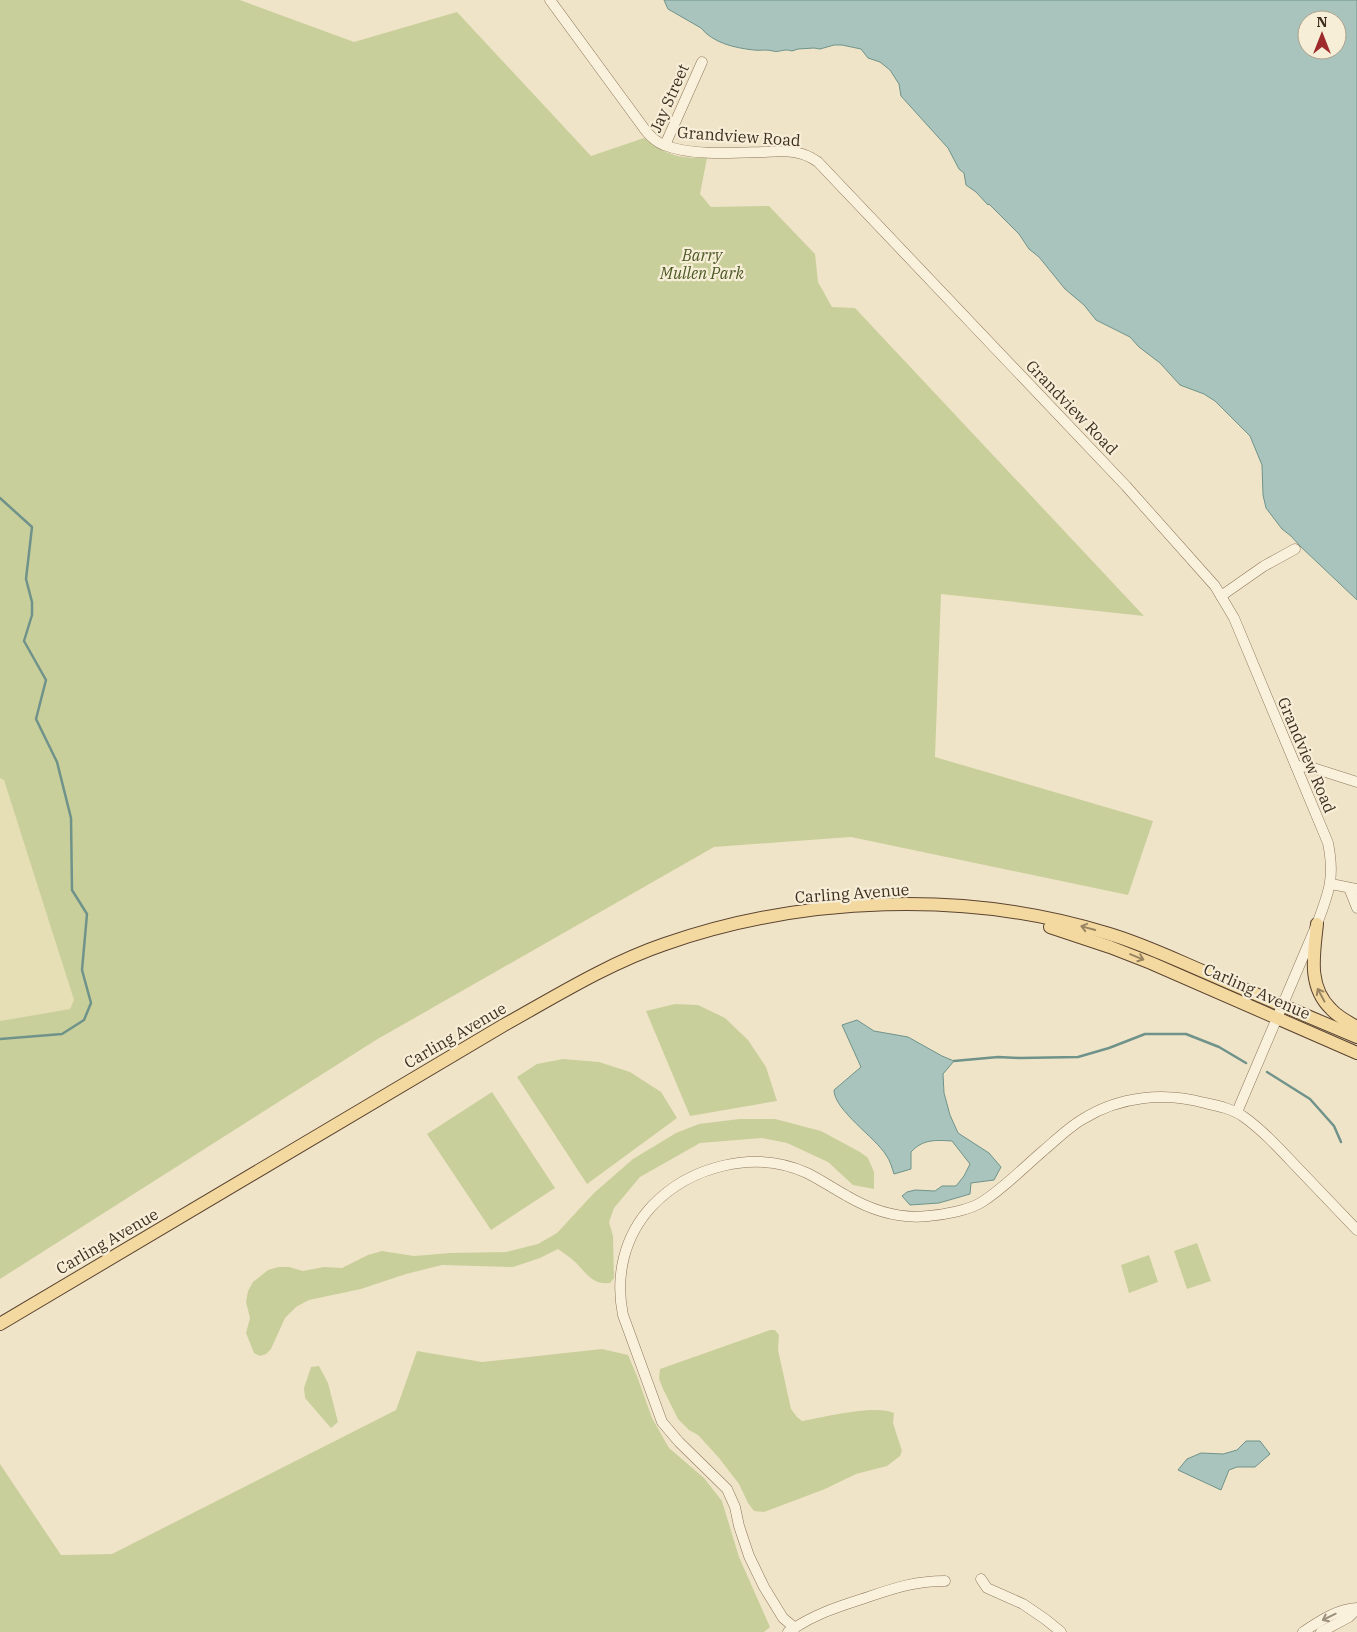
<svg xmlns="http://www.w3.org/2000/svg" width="1357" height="1632" font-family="'IBM Plex Serif',serif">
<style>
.farmland{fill:#e6deb5}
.green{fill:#c9cf9b}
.water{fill:#a9c4bc;stroke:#6f938a;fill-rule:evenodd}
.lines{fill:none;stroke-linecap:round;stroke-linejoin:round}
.stream{stroke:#6f938a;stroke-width:2.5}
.minor-casing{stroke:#8d765c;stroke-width:11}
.major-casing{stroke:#5b4430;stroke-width:14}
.minor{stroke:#faf1dc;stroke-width:10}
.major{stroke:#f3d9a0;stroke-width:12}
.oneway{stroke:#988460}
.oneway2{stroke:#9c907e}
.labels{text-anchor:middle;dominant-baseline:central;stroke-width:4.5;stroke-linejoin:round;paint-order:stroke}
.street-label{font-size:16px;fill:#3d2e20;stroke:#f7eed8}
.park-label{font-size:16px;font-style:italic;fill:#4d5a26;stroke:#f7eed8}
</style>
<rect width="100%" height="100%" fill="#f0e4c8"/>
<path class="farmland" d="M 0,778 L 4,779 L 74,1000 L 70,1009 L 0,1021 Z"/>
<g class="green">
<path d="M 0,0 L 240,0 L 354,42 L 457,12 L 591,156 L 644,138 C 668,156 677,158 707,158 L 700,194 L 711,207 L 769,206 L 815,254 L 818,282 L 832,307 L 855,308 L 1144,616 L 941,594 L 935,757 L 1153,821 L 1128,895 L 851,837 L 714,847 L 376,1040 L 0,1279 L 0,1021 L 70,1009 L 74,1000 L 4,780 L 0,778 Z"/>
<path d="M 675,1004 L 698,1005 L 725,1018 L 748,1040 L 766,1067 L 777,1101 L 690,1116 L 646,1011 Z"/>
<path d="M 563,1059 L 599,1062 L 630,1072 L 661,1092 L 677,1118 L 587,1184 L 517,1077 L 537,1064 Z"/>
<path d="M 492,1092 L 555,1188 L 491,1230 L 427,1134 Z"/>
<path d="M 739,1119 L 775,1119 L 821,1131 L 860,1152 L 868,1158 L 874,1172 L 874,1189 L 853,1185 L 828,1162 L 787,1143 L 762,1138 L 700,1143 L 640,1177 L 614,1208 L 609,1222 L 613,1236 L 614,1278 L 610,1283 C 591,1285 586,1272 574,1261 C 570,1257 563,1253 558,1249 L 540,1258 L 513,1267 L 442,1265 L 406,1274 L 361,1289 L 309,1300 L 296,1307 L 285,1318 L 271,1349 L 266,1354 L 260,1356 L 254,1353 L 246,1333 L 250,1318 L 246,1302 L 248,1291 L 253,1282 L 268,1270 L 278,1267 L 289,1267 L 303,1271 L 324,1267 L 342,1268 L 368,1255 L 382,1251 L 414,1256 L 450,1253 L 506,1252 L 538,1244 L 557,1233 L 594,1193 L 633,1159 L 676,1133 L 699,1124 Z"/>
<path d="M 1197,1243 L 1211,1281 L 1187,1289 L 1174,1251 Z"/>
<path d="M 1149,1255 L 1158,1282 L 1129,1293 L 1121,1265 Z"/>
<path d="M 770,1330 L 775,1330 L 779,1335 L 778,1350 L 791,1409 L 797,1417 L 802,1421 C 823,1417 877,1404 894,1413 L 893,1423 L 902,1451 L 900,1456 L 887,1466 L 856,1474 L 825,1489 L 764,1512 L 754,1511 L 748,1503 L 739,1484 L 719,1458 L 698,1435 L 689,1430 L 678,1419 L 663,1389 L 659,1379 L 660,1369 Z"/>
<path d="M 602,1349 L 628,1355 L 637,1376 L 652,1418 L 669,1448 L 704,1478 L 722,1501 L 739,1557 L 770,1627 L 764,1632 L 0,1632 L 0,1464 L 61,1555 L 112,1554 L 396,1410 L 417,1351 L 482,1362 Z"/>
<path d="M 319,1366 L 328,1383 L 338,1422 L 331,1428 L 305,1398 L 304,1388 L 311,1367 Z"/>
</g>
<g class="water">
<path d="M 664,0 L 1357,0 L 1357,600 L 1300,546 L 1291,536 L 1282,529 L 1266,508 L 1263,495 L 1262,465 L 1250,436 L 1215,401 L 1204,394 L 1180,385 L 1160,363 L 1139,347 L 1130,337 L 1096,320 L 1084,305 L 1065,289 L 1039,257 L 1029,249 L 1019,234 L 989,204 L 988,205 L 976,192 L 966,185 L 964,173 L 959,169 L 948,148 L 901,96 L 899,84 L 890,70 L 880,62 L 868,58 L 861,49 L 842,45 L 834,45 L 820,49 L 814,48 L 798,49 L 792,51 C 784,48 779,53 773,51 C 766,49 761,51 754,50 C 735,48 713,43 701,28 L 668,9 ZM 1307,20 L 1337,20 L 1337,50 L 1307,50 Z"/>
<path d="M 857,1020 L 874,1031 L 908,1037 L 942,1056 L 954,1061 L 943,1074 L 944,1093 L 950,1115 L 958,1133 L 989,1153 L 1001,1167 L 994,1180 L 971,1183 L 970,1194 L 939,1203 L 910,1205 L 902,1196 L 907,1192 L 915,1190 L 935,1191 L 942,1186 L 956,1186 L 964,1176 L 970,1164 L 952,1141 C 935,1140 923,1139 911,1152 L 911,1169 L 894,1174 C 892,1168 890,1160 886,1155 C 876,1138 834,1110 834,1090 L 861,1067 L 842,1025 Z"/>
<path d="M 1246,1441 L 1260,1441 L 1270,1454 L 1255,1467 L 1237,1467 L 1229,1470 L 1221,1490 L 1178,1470 L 1187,1459 L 1201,1453 L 1223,1454 L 1237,1450 Z"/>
</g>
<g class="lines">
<g class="stream">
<path d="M 0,498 L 32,527 L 26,579 L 32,602 L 32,615 L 24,641 L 46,680 L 36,719 L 57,762 L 71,818 L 72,890 L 87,914 L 82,970 L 91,1003 L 84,1020 L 62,1034 L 0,1039"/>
<path d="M 954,1061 L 998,1057 L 1020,1058 L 1078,1057 L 1109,1048 L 1145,1034 L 1186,1034 L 1219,1047 L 1246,1063"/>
<path d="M 1267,1072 L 1310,1099 L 1334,1126 L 1341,1142"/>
</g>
<g class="minor-casing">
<g id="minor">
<path d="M 550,0 L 646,131 C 651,137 656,142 664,145 C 691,156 734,153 763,152 C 784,151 800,149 818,162 L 1126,486 L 1215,586 L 1234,618 L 1328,843 C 1335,878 1329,892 1317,924 L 1237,1112"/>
<path d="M 665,145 L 702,62"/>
<path d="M 1221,596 L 1264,566 L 1295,549"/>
<path d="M 1296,766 L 1310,767 L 1357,782"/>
<path d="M 1331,884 L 1357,889"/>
<path d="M 1349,888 L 1357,908"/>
<path d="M 981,1579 L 987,1588 L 1023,1604 L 1045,1619 L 1061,1632"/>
<path d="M 795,1628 L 783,1618 L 764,1587 L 749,1556 L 739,1526 L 735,1507 L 727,1489 L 679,1442 L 662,1422 L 623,1315 C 615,1276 624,1236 652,1206 C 690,1166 755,1149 807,1173 C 821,1180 834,1189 847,1196 C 871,1210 900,1219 928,1216 C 943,1215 970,1210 982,1202 C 1004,1188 1023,1168 1043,1151 C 1056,1140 1069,1127 1083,1119 C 1120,1096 1164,1092 1205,1103 C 1219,1106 1233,1109 1244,1117 C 1262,1130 1277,1146 1292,1162 C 1314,1185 1335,1207 1357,1230"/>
<path d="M 788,1632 C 813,1615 834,1608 862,1599 C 892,1589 913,1581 945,1581"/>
<path d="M 1303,1632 C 1320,1621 1337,1609 1357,1608"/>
<path d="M 1321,1632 L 1349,1617 L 1357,1609"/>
</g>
</g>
<g class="major-casing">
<g id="major">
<path d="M 1317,924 C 1314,953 1307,986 1331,1009 C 1338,1017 1348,1022 1357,1027"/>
<path d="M 1050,927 L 1110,947 L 1151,963 L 1357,1053"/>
<path d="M 0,1324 L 504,1025 C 556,996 609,963 665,944 C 803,896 967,890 1106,933 C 1141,943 1174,959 1207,973 C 1257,995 1307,1016 1357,1037"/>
</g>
</g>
<use href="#minor" class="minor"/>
<use href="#major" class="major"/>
</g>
<defs><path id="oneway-shaft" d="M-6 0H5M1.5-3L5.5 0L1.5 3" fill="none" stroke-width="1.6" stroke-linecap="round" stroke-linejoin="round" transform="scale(1.25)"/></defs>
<g class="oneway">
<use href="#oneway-shaft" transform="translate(1088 928) rotate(-165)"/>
<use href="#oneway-shaft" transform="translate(1137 957) rotate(22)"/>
<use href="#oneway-shaft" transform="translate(1321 995) rotate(-118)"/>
</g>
<use class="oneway2" href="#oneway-shaft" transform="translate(1329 1617) rotate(154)"/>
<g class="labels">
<g class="street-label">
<text transform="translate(669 98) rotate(-66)">Jay Street</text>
<text transform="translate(739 136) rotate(4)">Grandview Road</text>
<text transform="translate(1072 407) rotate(46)">Grandview Road</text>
<text transform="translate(1307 755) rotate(67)">Grandview Road</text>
<text transform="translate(852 893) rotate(-4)">Carling Avenue</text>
<text transform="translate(1257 991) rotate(24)">Carling Avenue</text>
<text transform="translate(455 1035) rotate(-30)">Carling Avenue</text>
<text transform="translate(107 1241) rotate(-30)">Carling Avenue</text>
</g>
<g class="park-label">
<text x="702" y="255">Barry<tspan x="702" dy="18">Mullen Park</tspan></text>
</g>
</g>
<g transform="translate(1322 35)"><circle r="24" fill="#f7eed8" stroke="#ada18e"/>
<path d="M0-4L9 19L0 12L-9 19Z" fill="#9e2a2b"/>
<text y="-8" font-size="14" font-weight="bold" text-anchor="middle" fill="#3d2e20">N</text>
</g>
</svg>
